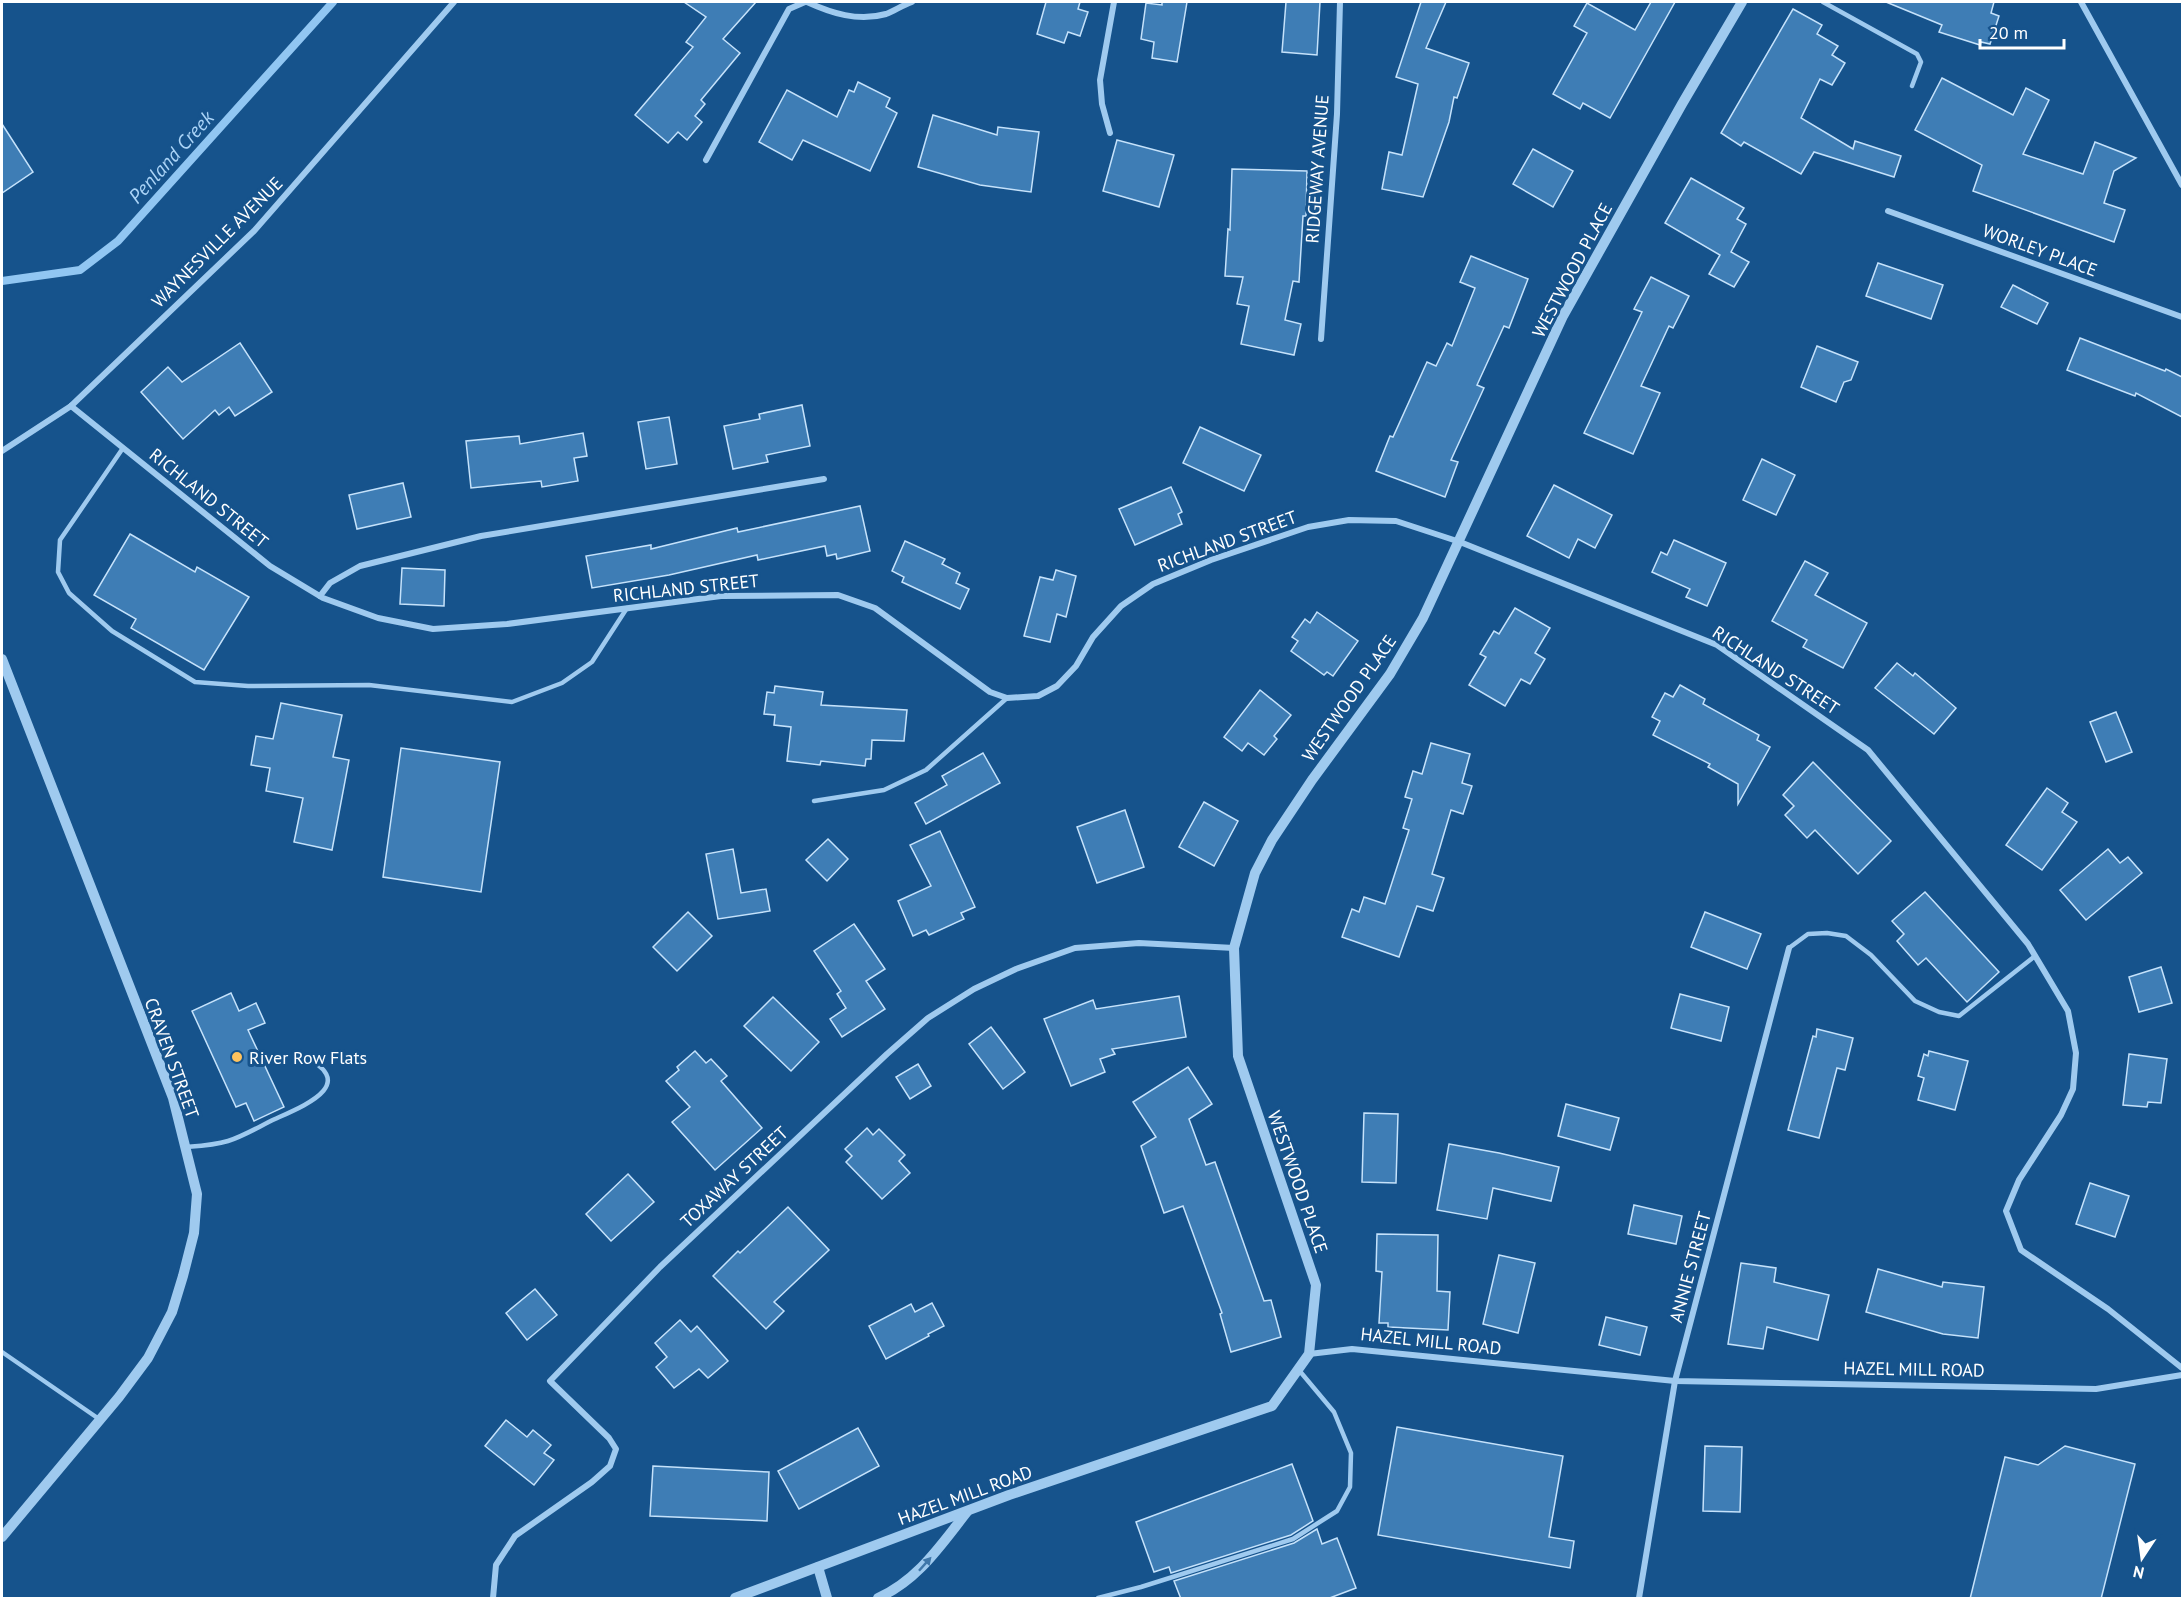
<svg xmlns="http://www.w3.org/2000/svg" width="2184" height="1600" font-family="'PT Sans',sans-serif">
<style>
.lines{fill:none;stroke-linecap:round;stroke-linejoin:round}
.stream{stroke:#91c6f2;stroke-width:8}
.building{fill:#3e7db5;stroke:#c5e2fb;stroke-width:1.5}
.service{stroke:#9fcaef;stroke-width:4.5}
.minor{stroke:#9fcaef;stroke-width:6}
.tertiary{stroke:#9fcaef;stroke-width:10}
.oneway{fill:#3f77aa}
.poi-dot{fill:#ffc35d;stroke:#16538c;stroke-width:2}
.labels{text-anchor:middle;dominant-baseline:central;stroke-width:6;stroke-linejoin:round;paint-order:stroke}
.street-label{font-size:18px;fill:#fff;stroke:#16538c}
.poi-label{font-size:18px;fill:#fff;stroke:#16538c;text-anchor:start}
.water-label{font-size:20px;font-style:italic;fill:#abd4f7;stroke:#16538c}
</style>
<rect width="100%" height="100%" fill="#16538c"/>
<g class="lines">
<path class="stream" d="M 2,281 L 80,270 L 118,241 L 333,2"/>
</g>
<g class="building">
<path d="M 684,2 L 756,2 L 723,39 L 740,53 L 701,100 L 705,104 L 695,116 L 702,122 L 687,140 L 678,132 L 668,143 L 635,115 L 693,47 L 686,42 L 706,17 Z"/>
<path d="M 1046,2 L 1080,2 L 1078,9 L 1088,12 L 1080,36 L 1068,32 L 1064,43 L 1037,34 Z"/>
<path d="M 1162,2 L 1187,2 L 1177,62 L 1152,58 L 1154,42 L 1141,39 L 1146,3 L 1162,5 Z"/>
<path d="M 1286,2 L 1320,2 L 1317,55 L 1282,52 Z"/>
<path d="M 1421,2 L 1446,2 L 1426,48 L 1469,63 L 1457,98 L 1454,97 L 1449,122 L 1423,197 L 1382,189 L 1389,152 L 1402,155 L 1418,84 L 1396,77 Z"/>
<path d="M 1651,2 L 1675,2 L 1610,118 L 1583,103 L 1580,109 L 1553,94 L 1587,33 L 1574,26 L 1587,3 L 1635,30 Z"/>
<path d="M 1886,2 L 1994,2 L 1991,13 L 1999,16 L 1990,44 L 1981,42 L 1980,45 L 1939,32 L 1942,25 Z"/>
<path d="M 1793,9 L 1822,25 L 1817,34 L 1838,46 L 1832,55 L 1845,63 L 1832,85 L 1820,79 L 1801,118 L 1853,149 L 1855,141 L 1901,156 L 1894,177 L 1814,152 L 1801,174 L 1744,142 L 1741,146 L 1721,133 Z"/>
<path d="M 1942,78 L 2013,115 L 2026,88 L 2049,100 L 2023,154 L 2083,174 L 2095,142 L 2136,158 L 2114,171 L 2104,203 L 2125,210 L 2114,242 L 1973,191 L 1982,165 L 1915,130 Z"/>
<path d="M 858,82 L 890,98 L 886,107 L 897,113 L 870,171 L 803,140 L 792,160 L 759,142 L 787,90 L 837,117 L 849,90 L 854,92 Z"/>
<path d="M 933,115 L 997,135 L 998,127 L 1039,132 L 1031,192 L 980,185 L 918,167 Z"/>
<path d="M 2,124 L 33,172 L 2,193 Z"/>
<path d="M 1117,140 L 1174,155 L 1159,207 L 1103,191 Z"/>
<path d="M 1533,149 L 1573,171 L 1553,207 L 1513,184 Z"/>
<path d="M 1232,169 L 1307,171 L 1306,216 L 1303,216 L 1299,282 L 1293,281 L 1285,320 L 1301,324 L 1294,355 L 1241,344 L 1249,306 L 1237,304 L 1243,277 L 1225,276 L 1228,229 L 1230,230 Z"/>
<path d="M 1691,178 L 1744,208 L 1737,219 L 1746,224 L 1731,252 L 1749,262 L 1734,287 L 1709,274 L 1720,255 L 1665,223 Z"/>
<path d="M 1471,256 L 1528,279 L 1509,328 L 1504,326 L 1477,385 L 1484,388 L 1451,460 L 1458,462 L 1445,497 L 1376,471 L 1390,436 L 1393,437 L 1427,362 L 1436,366 L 1447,343 L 1452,346 L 1475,288 L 1460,282 Z"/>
<path d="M 1878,263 L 1943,285 L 1931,319 L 1866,296 Z"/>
<path d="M 1651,277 L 1689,296 L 1673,328 L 1669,326 L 1641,386 L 1660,393 L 1633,454 L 1584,433 L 1642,312 L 1634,309 Z"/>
<path d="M 2013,285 L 2048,303 L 2037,324 L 2001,307 Z"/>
<path d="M 2080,338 L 2165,371 L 2166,369 L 2182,377 L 2182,417 L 2136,393 L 2135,396 L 2067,370 Z"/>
<path d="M 240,343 L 272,392 L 235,416 L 229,407 L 219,415 L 215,410 L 183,439 L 141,392 L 168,367 L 182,382 Z"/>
<path d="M 1817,346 L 1858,362 L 1851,380 L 1844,382 L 1836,402 L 1801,387 Z"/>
<path d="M 802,405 L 810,446 L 766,455 L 768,462 L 733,469 L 724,426 L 760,419 L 759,414 Z"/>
<path d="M 669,417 L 677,464 L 646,469 L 638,422 Z"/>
<path d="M 1200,427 L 1261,455 L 1244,491 L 1183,463 Z"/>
<path d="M 583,433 L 587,456 L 574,458 L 578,481 L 542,487 L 541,481 L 471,488 L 466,441 L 519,436 L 520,444 Z"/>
<path d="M 1762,459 L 1795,475 L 1776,515 L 1743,500 Z"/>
<path d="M 403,483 L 411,517 L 357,529 L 349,495 Z"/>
<path d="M 1554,485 L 1612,515 L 1595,548 L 1578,539 L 1569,558 L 1527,536 Z"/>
<path d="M 1171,487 L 1182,512 L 1178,514 L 1182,524 L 1135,545 L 1119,509 Z"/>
<path d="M 860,506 L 870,551 L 837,559 L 836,554 L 827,556 L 825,546 L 758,560 L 757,555 L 669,575 L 592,588 L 586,556 L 651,545 L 651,549 L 737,528 L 738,532 Z"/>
<path d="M 130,534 L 195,572 L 197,567 L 249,597 L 204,670 L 131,628 L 136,619 L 94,595 Z"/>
<path d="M 1674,540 L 1726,563 L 1707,606 L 1686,597 L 1690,589 L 1652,572 L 1661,552 L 1667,555 Z"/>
<path d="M 905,541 L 945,559 L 942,564 L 960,573 L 956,583 L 969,589 L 960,609 L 902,582 L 904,577 L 892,571 Z"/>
<path d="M 1805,561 L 1828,573 L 1815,595 L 1867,623 L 1843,668 L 1803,647 L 1807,640 L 1772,621 Z"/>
<path d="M 402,568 L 445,570 L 444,606 L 400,604 Z"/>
<path d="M 1056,570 L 1076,576 L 1066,617 L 1057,614 L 1050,642 L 1024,636 L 1040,577 L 1053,580 Z"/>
<path d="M 1515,608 L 1550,628 L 1535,653 L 1545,659 L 1530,684 L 1521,679 L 1505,706 L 1469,685 L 1486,657 L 1480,654 L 1494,631 L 1499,634 Z"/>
<path d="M 1317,612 L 1358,641 L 1333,676 L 1327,672 L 1324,675 L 1291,651 L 1298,641 L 1292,637 L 1305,619 L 1310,623 Z"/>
<path d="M 1897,663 L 1913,676 L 1915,673 L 1956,708 L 1934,734 L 1875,688 Z"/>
<path d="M 1680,685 L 1705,699 L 1703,704 L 1759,735 L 1757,740 L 1770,747 L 1738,804 L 1738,784 L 1708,767 L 1710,764 L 1653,735 L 1660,721 L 1652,717 L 1665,693 L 1673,697 Z"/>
<path d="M 775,686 L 823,692 L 821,705 L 907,710 L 904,741 L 872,740 L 871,759 L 866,759 L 865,766 L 821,761 L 820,765 L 787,761 L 791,727 L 774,725 L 775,715 L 764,714 L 767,692 L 774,693 Z"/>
<path d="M 1260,690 L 1291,715 L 1274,736 L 1277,739 L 1264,755 L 1248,743 L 1242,751 L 1224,737 Z"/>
<path d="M 281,703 L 342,715 L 333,757 L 349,760 L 332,850 L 294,842 L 303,798 L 266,791 L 270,768 L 251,765 L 256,736 L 273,739 Z"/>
<path d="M 2116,712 L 2132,752 L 2106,762 L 2090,722 Z"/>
<path d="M 1431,743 L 1470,754 L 1462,783 L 1472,786 L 1463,814 L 1451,810 L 1432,874 L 1444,878 L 1433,911 L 1417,906 L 1399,957 L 1342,937 L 1352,909 L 1359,912 L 1364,897 L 1385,904 L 1409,830 L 1403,828 L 1412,799 L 1405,797 L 1413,771 L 1422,774 Z"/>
<path d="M 401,748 L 500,762 L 481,892 L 383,877 Z"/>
<path d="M 983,753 L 1000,783 L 926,824 L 915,803 L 947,785 L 942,776 Z"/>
<path d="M 1813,762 L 1891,841 L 1858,874 L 1815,830 L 1807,838 L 1785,815 L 1794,806 L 1783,795 Z"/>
<path d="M 2047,788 L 2068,803 L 2062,812 L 2077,822 L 2042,870 L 2006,845 Z"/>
<path d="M 1204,802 L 1238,821 L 1214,866 L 1179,847 Z"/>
<path d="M 1125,810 L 1144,867 L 1097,883 L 1077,827 Z"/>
<path d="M 940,831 L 975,907 L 961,913 L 964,919 L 929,935 L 926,930 L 913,936 L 898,901 L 931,886 L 910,845 Z"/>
<path d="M 828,839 L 848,859 L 827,881 L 806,860 Z"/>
<path d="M 733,849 L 741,893 L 766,889 L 770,911 L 718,919 L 706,854 Z"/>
<path d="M 2108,849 L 2120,863 L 2128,857 L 2142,873 L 2086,920 L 2060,890 Z"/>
<path d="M 1925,892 L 1999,972 L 1967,1002 L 1926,958 L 1918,965 L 1897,941 L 1904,934 L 1892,921 Z"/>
<path d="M 688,912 L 712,936 L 677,971 L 653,947 Z"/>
<path d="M 1705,912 L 1761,934 L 1747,969 L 1691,947 Z"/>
<path d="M 854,924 L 885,969 L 866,981 L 885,1009 L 842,1037 L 830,1019 L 846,1008 L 837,994 L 841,991 L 814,951 Z"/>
<path d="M 2161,967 L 2172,1003 L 2139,1012 L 2129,977 Z"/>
<path d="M 231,993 L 239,1011 L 256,1003 L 265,1023 L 248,1030 L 284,1107 L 254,1121 L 246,1103 L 236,1107 L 192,1011 Z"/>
<path d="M 1680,994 L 1729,1007 L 1721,1041 L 1671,1028 Z"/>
<path d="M 1179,996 L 1186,1037 L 1112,1049 L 1115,1054 L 1100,1059 L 1105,1072 L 1071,1086 L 1044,1019 L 1093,1000 L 1096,1009 Z"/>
<path d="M 773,997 L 819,1042 L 791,1071 L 744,1026 Z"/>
<path d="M 991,1027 L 1025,1072 L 1003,1089 L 969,1044 Z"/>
<path d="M 1817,1029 L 1853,1038 L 1845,1070 L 1837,1068 L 1819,1138 L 1788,1130 L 1813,1036 L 1816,1037 Z"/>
<path d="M 695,1051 L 706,1063 L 711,1059 L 727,1076 L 721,1081 L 762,1128 L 715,1170 L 672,1122 L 690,1107 L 666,1081 L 679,1070 L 677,1067 Z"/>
<path d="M 1929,1051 L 1968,1061 L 1955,1110 L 1918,1100 L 1924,1078 L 1918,1076 L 1924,1054 L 1928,1056 Z"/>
<path d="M 2129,1054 L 2167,1059 L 2161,1103 L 2148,1102 L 2147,1107 L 2123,1105 Z"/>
<path d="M 918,1064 L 931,1086 L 910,1099 L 896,1077 Z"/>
<path d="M 1188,1067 L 1212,1104 L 1189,1119 L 1206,1165 L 1215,1162 L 1264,1301 L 1271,1300 L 1281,1337 L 1231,1352 L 1220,1314 L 1222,1313 L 1183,1206 L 1164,1213 L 1141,1146 L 1156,1137 L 1133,1102 Z"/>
<path d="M 1566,1104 L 1619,1118 L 1610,1150 L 1558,1136 Z"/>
<path d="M 1364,1113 L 1398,1114 L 1396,1183 L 1362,1182 Z"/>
<path d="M 867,1128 L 873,1135 L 879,1129 L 905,1155 L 899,1161 L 910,1173 L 882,1199 L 846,1162 L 852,1156 L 845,1149 Z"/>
<path d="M 1449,1144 L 1499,1153 L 1559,1167 L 1551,1201 L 1493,1188 L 1487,1219 L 1437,1210 Z"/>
<path d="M 628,1174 L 654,1202 L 611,1241 L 586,1214 Z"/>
<path d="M 2090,1183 L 2129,1196 L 2115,1237 L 2076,1224 Z"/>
<path d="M 1634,1205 L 1682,1216 L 1676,1244 L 1628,1234 Z"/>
<path d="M 788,1207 L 829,1250 L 774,1302 L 784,1311 L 766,1329 L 713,1276 L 738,1251 L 740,1253 Z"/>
<path d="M 1377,1234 L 1438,1235 L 1437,1291 L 1450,1292 L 1448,1330 L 1388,1327 L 1388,1323 L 1379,1323 L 1382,1272 L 1376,1271 Z"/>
<path d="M 1499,1255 L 1535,1263 L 1518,1333 L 1483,1324 Z"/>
<path d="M 1741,1263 L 1776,1268 L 1774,1282 L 1829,1295 L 1818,1340 L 1767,1327 L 1763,1349 L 1728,1344 Z"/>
<path d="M 1878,1269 L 1942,1287 L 1943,1282 L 1984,1287 L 1978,1338 L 1943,1334 L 1866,1312 Z"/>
<path d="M 535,1289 L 557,1315 L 527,1340 L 506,1313 Z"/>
<path d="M 932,1303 L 944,1326 L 928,1334 L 929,1336 L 886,1359 L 869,1326 L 911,1304 L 915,1312 Z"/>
<path d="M 1606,1317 L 1647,1327 L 1640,1355 L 1599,1345 Z"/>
<path d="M 680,1320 L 691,1332 L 697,1326 L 728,1361 L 708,1378 L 699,1369 L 674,1388 L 656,1367 L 667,1357 L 655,1343 Z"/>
<path d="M 506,1420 L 527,1437 L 533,1430 L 551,1445 L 544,1453 L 554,1460 L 534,1485 L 485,1446 Z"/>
<path d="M 1397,1427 L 1563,1456 L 1549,1537 L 1574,1541 L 1570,1568 L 1378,1535 Z"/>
<path d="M 858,1428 L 879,1466 L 799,1509 L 778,1471 Z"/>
<path d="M 1705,1446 L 1742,1447 L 1740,1512 L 1703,1511 Z"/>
<path d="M 2065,1446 L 2135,1464 L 2101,1599 L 1970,1599 L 2005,1457 L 2038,1465 Z"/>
<path d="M 1292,1464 L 1313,1521 L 1291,1535 L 1171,1573 L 1169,1567 L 1154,1572 L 1136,1522 Z"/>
<path d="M 653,1466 L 769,1472 L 767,1521 L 650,1516 Z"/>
<path d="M 1317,1529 L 1322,1544 L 1337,1538 L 1356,1588 L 1327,1599 L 1181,1599 L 1174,1581 L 1294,1543 Z"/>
</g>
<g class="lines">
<g class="service">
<path d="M 1823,2 L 1917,54 L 1921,62 L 1912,86"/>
<path d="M 123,448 L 60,540 L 58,572 L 69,593 L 112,631 L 195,682 L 248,686 L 369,685 L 512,702 L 562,683 L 592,662 L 627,608"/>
<path d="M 814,801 L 884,790 L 926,770 L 1007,698"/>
<path d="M 1789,948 L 1808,934 L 1827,933 L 1846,936 L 1871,955 L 1915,1001 L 1939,1012 L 1959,1016 L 2035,956"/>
<path d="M 187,1147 C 200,1146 215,1145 228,1141 C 244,1136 260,1126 275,1119 C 306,1105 361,1083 301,1055"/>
<path d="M 2,1352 L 99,1419"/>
<path d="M 1098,1598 L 1141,1587 L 1293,1539 L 1337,1511 L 1350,1487 L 1351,1453 L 1334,1412 L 1298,1369"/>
</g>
<g class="minor">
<path d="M 807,2 C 831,13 858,22 886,14 C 894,11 903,5 912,2"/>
<path d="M 2081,2 L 2182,185"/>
<path d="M 1110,133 L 1102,104 L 1100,80 L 1114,2"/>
<path d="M 706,160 L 789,9 L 805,2"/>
<path d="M 1888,211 L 2182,317"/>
<path d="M 1321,339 L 1337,114 L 1340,2"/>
<path d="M 71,406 L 270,566 L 323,598 L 378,618 L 433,629 L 507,624 L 721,596 L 838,595 L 875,608 L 990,692 L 1007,698 L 1038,696 L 1057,686 L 1076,666 L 1093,637 L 1121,606 L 1153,584 L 1211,560 L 1308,527 L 1349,520 L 1396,521 L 1460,542 L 1717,645 L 1868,750 L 2028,944 L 2068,1011 L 2076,1053 L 2073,1089 L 2061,1115 L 2019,1180 L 2006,1211 L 2021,1250 L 2108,1309 L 2182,1368"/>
<path d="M 2,451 L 71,406 L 254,231 L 454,2"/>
<path d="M 320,596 L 330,583 L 360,566 L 481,536 L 824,479"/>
<path d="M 1309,1354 L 1352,1349 L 1675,1381 L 2096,1389 L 2182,1375"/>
<path d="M 493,1598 L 496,1565 L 515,1536 L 592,1482 L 610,1466 L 616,1449 L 609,1438 L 550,1381 L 660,1267 L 887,1054 L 928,1018 L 974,989 L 1016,969 L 1075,948 L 1139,943 L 1234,948"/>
<path d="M 1639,1598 L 1675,1381 L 1789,948"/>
</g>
<g class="tertiary">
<path d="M 2,659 L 173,1098 L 197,1194 L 194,1233 L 183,1276 L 172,1312 L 148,1358 L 119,1397 L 2,1537"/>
<path d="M 818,1567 L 827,1598"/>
<path d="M 735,1598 L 1009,1495 L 1272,1406 L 1309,1354 L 1316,1285 L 1238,1056 L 1234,948 L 1255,873 L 1272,840 L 1312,780 L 1390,674 L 1423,618 L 1563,316 L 1682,104 L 1742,2"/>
<path d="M 878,1598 C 918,1580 940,1546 967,1512"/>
</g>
</g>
<defs><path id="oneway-solid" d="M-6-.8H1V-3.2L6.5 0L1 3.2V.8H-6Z" transform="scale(1.5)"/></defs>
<use class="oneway" href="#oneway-solid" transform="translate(925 1564) rotate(-48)"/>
<circle class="poi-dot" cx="237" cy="1057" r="6"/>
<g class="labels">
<g class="street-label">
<text transform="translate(1317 169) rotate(-86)">RIDGEWAY AVENUE</text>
<text transform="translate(217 242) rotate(-45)">WAYNESVILLE AVENUE</text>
<text transform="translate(2040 250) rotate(20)">WORLEY PLACE</text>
<text transform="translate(1572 270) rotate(-62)">WESTWOOD PLACE</text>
<text transform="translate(209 498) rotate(39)">RICHLAND STREET</text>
<text transform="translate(1227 541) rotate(-20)">RICHLAND STREET</text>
<text transform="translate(686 588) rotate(-6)">RICHLAND STREET</text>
<text transform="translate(1776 670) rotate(33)">RICHLAND STREET</text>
<text transform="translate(1349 698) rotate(-55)">WESTWOOD PLACE</text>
<text transform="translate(172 1058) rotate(70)">CRAVEN STREET</text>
<text transform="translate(734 1177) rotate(-43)">TOXAWAY STREET</text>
<text transform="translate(1298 1182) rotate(71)">WESTWOOD PLACE</text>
<text transform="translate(1690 1267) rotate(-75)">ANNIE STREET</text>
<text transform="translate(1431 1341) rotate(6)">HAZEL MILL ROAD</text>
<text transform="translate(1914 1369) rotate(1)">HAZEL MILL ROAD</text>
<text transform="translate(965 1495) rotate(-20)">HAZEL MILL ROAD</text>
</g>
<g class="poi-label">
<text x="249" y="1057">River Row Flats</text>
</g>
<g class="water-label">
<text transform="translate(171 157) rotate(-48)">Penland Creek</text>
</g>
</g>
<rect width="2184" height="1600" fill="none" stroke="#ffffff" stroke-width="6"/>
<g transform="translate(2142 1558) rotate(193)" stroke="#16538c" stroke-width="4.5" paint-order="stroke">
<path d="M0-4.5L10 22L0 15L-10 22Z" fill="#ffffff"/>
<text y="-9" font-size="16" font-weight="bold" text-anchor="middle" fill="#ffffff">N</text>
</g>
<path d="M1980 39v9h84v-9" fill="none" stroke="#ffffff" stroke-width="3"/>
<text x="1989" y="39" font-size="18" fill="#ffffff" stroke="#16538c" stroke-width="4.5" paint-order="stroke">20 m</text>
</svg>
